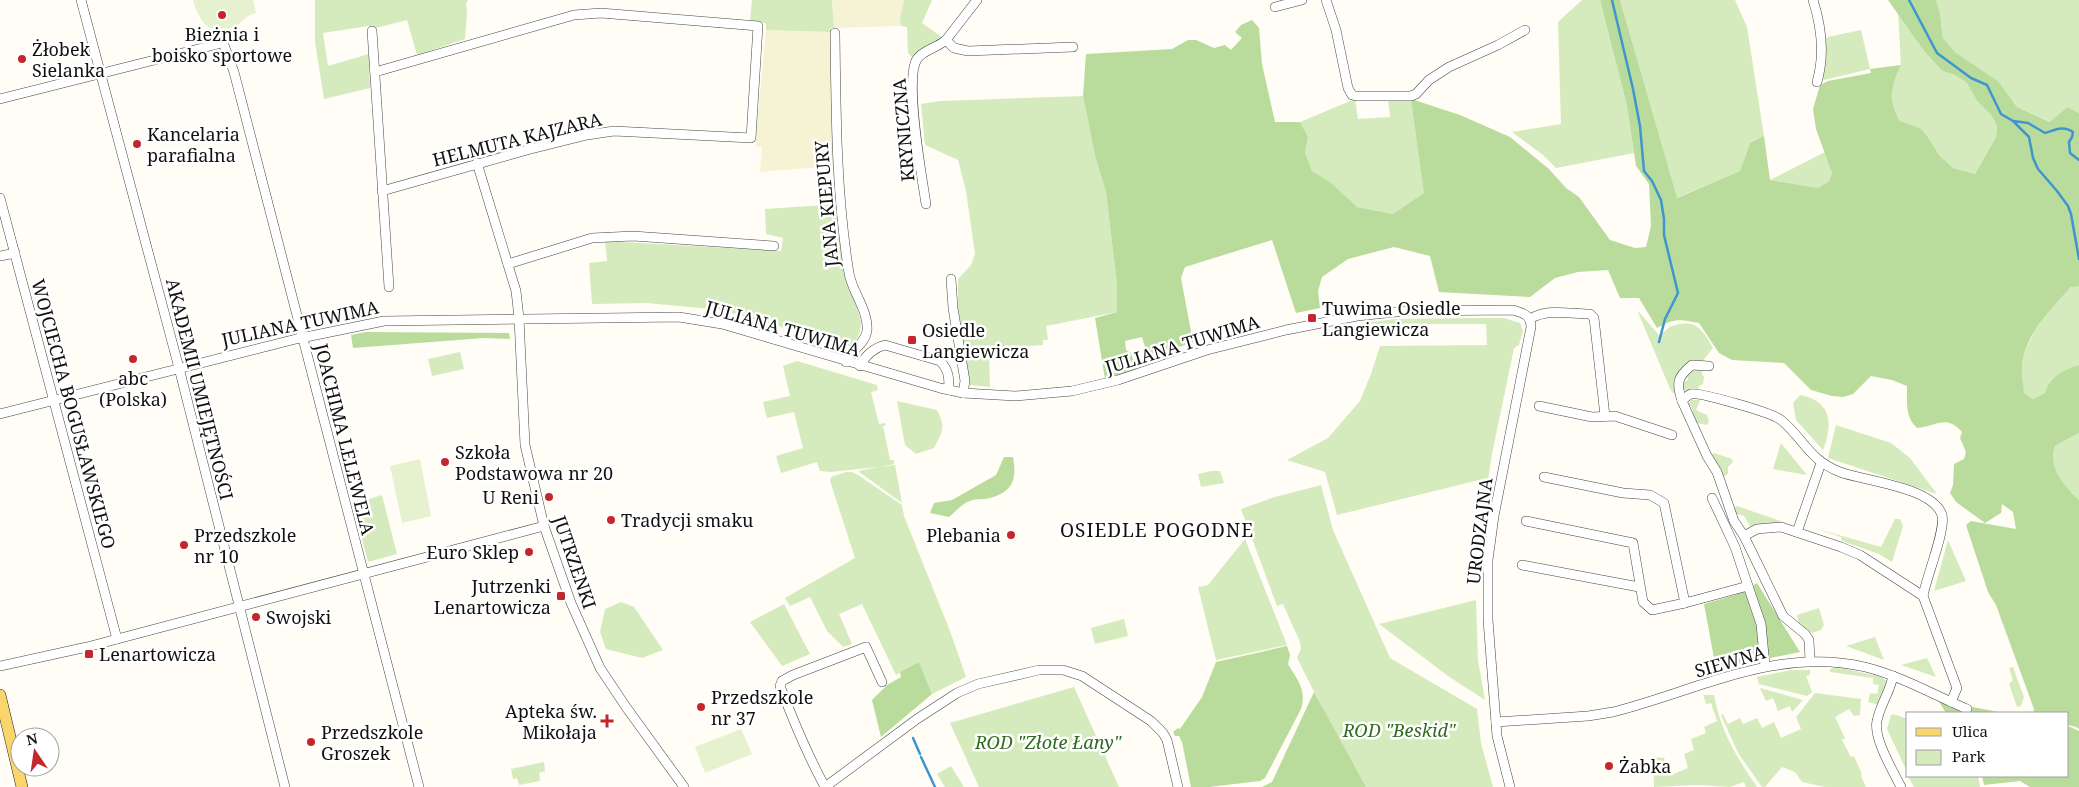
<svg xmlns="http://www.w3.org/2000/svg" width="2079" height="787" font-family="'Noto Serif',serif">
<style>
.farmland{fill:#f6f3d4}
.green{fill:#d5ebbd}
.forest{fill:#b9dc9c}
.pitch{fill:#e6f2cf}
.lines{fill:none;stroke-linecap:round;stroke-linejoin:round}
.stream{stroke:#3f96cf;stroke-width:2.5}
.minor-casing{stroke:#444;stroke-width:10}
.major-casing{stroke:#222;stroke-width:12}
.minor{stroke:#fff;stroke-width:9}
.major{stroke:#f9d66b;stroke-width:11}
.poi-dot{fill:#c4262e;stroke:#fff;stroke-width:2}
.labels{text-anchor:middle;dominant-baseline:central;stroke-width:5;stroke-linejoin:round;paint-order:stroke}
.poi-label{font-size:18px;fill:#111;stroke:#fff;text-anchor:start}
.street-label{font-size:18px;fill:#111;stroke:#fff}
.park-label{font-size:18px;font-style:italic;fill:#2f6b1f;stroke:#fff}
.neighbourhood-label{font-size:19px;letter-spacing:1px;fill:#111;stroke:#fff}
</style>
<rect width="100%" height="100%" fill="#fffdf5"/>
<g class="farmland">
<path d="M 832,0 L 904,0 L 900,18 L 901,26 L 834,28 Z"/>
<path d="M 766,30 L 831,32 L 833,166 L 760,172 L 762,147 L 755,146 Z"/>
</g>
<g class="green">
<path d="M 315,0 L 468,0 L 466,3 L 467,13 L 465,39 L 417,55 L 407,20 L 376,28 L 368,26 L 323,33 L 328,66 L 369,54 L 370,88 L 324,99 L 315,42 Z"/>
<path d="M 752,0 L 832,0 L 834,28 L 831,28 L 831,32 L 766,30 L 766,23 L 750,21 Z"/>
<path d="M 904,0 L 932,0 L 922,23 L 943,38 L 912,57 L 908,53 L 907,27 L 901,26 L 900,18 Z"/>
<path d="M 1582,0 L 1600,0 L 1627,106 L 1634,153 L 1556,168 L 1543,155 L 1512,132 L 1561,124 L 1558,22 Z"/>
<path d="M 1620,0 L 1735,0 L 1747,27 L 1764,136 L 1750,143 L 1740,171 L 1676,198 Z"/>
<path d="M 1936,0 L 2079,0 L 2079,113 L 2067,107 L 2051,122 L 2017,107 L 1998,81 L 1955,52 L 1943,38 L 1940,14 Z"/>
<path d="M 1898,12 L 1924,51 L 1942,71 L 1955,75 L 1967,83 L 1977,101 L 1991,115 L 1997,126 L 1996,137 L 1975,174 L 1953,168 L 1939,155 L 1928,137 L 1920,128 L 1900,121 L 1892,107 L 1892,85 L 1901,65 Z"/>
<path d="M 1861,30 L 1870,69 L 1824,80 L 1822,78 L 1825,39 L 1828,37 Z"/>
<path d="M 1083,96 L 1095,156 L 1106,192 L 1117,284 L 1117,312 L 1046,326 L 1048,340 L 1043,340 L 1043,345 L 989,349 L 990,387 L 970,385 L 958,314 L 958,279 L 971,265 L 975,254 L 966,191 L 958,160 L 925,145 L 921,104 L 940,101 Z"/>
<path d="M 1388,98 L 1411,99 L 1425,193 L 1393,214 L 1357,207 L 1312,171 L 1305,153 L 1308,137 L 1300,122 L 1355,99 L 1358,119 L 1390,117 Z"/>
<path d="M 1825,152 L 1832,173 L 1829,181 L 1818,188 L 1770,180 Z"/>
<path d="M 839,204 L 841,253 L 846,275 L 861,321 C 861,332 858,339 850,347 L 722,310 L 646,303 L 592,304 L 589,263 L 607,261 L 605,241 L 781,251 L 783,238 L 766,234 L 765,209 Z"/>
<path d="M 2079,282 L 2079,366 L 2077,365 L 2045,393 L 2033,399 L 2024,393 L 2023,389 C 2023,379 2021,368 2023,358 C 2029,334 2058,294 2079,282 Z"/>
<path d="M 1637,310 L 1659,335 C 1665,333 1666,328 1672,326 C 1696,318 1703,330 1713,348 L 1702,362 L 1675,380 L 1675,394 L 1671,391 Z"/>
<path d="M 1476,318 L 1504,318 L 1520,323 L 1523,331 L 1519,345 L 1514,348 L 1492,454 L 1485,500 L 1479,480 L 1337,515 L 1325,472 L 1287,460 L 1328,438 L 1360,401 L 1371,374 L 1380,346 L 1487,345 L 1486,324 L 1365,324 L 1364,330 L 1359,324 L 1395,319 Z"/>
<path d="M 460,352 L 464,369 L 432,376 L 428,359 Z"/>
<path d="M 797,361 L 877,385 L 878,390 L 871,392 L 879,424 L 885,423 L 886,425 L 883,426 L 890,460 L 894,460 L 894,464 L 880,467 L 895,465 L 902,503 L 858,471 L 878,467 L 831,472 L 820,471 L 817,462 L 781,473 L 776,456 L 803,448 L 794,412 L 767,418 L 763,402 L 790,396 L 783,366 Z"/>
<path d="M 1695,370 L 1702,370 L 1702,374 L 1704,377 L 1703,384 L 1699,386 L 1697,391 L 1686,391 L 1683,389 L 1683,382 L 1688,380 L 1687,375 Z"/>
<path d="M 1800,395 C 1832,401 1833,424 1823,450 L 1796,420 L 1793,403 Z"/>
<path d="M 1691,400 L 1700,400 L 1696,410 L 1707,415 L 1709,422 L 1707,425 L 1696,423 L 1691,413 L 1693,412 L 1691,406 L 1688,405 Z"/>
<path d="M 897,401 L 937,410 C 946,428 943,431 934,448 L 916,454 L 905,445 Z"/>
<path d="M 1836,425 L 1891,443 L 1910,458 L 1937,494 L 1828,458 Z"/>
<path d="M 2079,433 L 2079,500 C 2064,485 2048,469 2055,446 Z"/>
<path d="M 1781,443 L 1807,475 L 1773,469 Z"/>
<path d="M 1714,453 L 1732,459 L 1733,462 L 1728,467 L 1728,474 L 1723,477 L 1711,455 Z"/>
<path d="M 1211,471 L 1220,471 L 1224,483 L 1201,487 L 1198,474 Z"/>
<path d="M 846,472 L 852,472 L 858,475 L 902,505 L 904,516 L 950,631 L 966,677 L 932,694 L 919,662 L 896,675 L 862,604 L 839,614 L 852,644 L 843,647 L 827,631 L 810,597 L 790,606 L 785,598 L 855,558 L 830,481 L 831,477 Z"/>
<path d="M 1321,485 L 1333,530 L 1390,658 L 1477,709 L 1481,743 L 1493,787 L 1366,787 L 1331,725 L 1297,658 L 1301,648 L 1300,642 L 1283,604 L 1277,606 L 1241,509 L 1275,497 Z"/>
<path d="M 382,495 L 397,554 L 368,562 L 353,504 Z"/>
<path d="M 1737,506 L 1781,521 L 1783,525 L 1766,523 L 1751,528 L 1744,516 L 1734,513 L 1732,508 Z"/>
<path d="M 1895,519 L 1900,519 L 1903,526 L 1892,562 L 1879,554 L 1842,541 L 1841,537 L 1814,528 L 1881,547 Z"/>
<path d="M 1245,539 L 1287,645 L 1216,660 L 1198,587 L 1208,585 Z"/>
<path d="M 1948,540 L 1966,581 L 1934,591 Z"/>
<path d="M 1476,600 L 1478,660 L 1485,700 L 1448,676 L 1379,624 Z"/>
<path d="M 621,602 L 634,607 L 663,650 L 642,658 L 606,649 L 600,632 L 605,609 Z"/>
<path d="M 784,604 L 810,654 L 782,666 L 750,622 Z"/>
<path d="M 1819,608 L 1824,625 L 1821,630 L 1812,633 L 1799,624 L 1797,615 Z"/>
<path d="M 1124,619 L 1128,636 L 1095,644 L 1091,628 Z"/>
<path d="M 1875,637 L 1884,660 L 1846,646 Z"/>
<path d="M 1927,658 L 1936,677 L 1901,665 Z"/>
<path d="M 1837,667 L 1882,677 L 1886,681 L 1879,705 L 1868,702 L 1870,693 L 1877,694 L 1879,685 L 1873,684 L 1873,678 L 1830,672 L 1830,669 Z"/>
<path d="M 2013,667 L 2024,697 L 2021,706 L 2017,707 L 2009,684 L 2013,680 L 2009,668 Z"/>
<path d="M 1791,670 L 1810,670 L 1810,675 L 1806,676 L 1812,692 L 1807,696 L 1759,684 L 1757,677 Z"/>
<path d="M 1074,687 L 1119,787 L 979,787 L 950,723 Z"/>
<path d="M 1760,688 L 1803,700 L 1792,712 L 1790,706 L 1778,711 L 1773,698 L 1766,701 Z"/>
<path d="M 1815,693 L 1861,699 L 1860,715 L 1854,716 L 1849,709 L 1835,717 L 1845,738 L 1842,740 L 1851,757 L 1854,756 L 1862,774 L 1861,776 L 1866,787 L 1825,787 L 1802,782 L 1795,772 L 1782,767 L 1765,787 L 1762,787 L 1738,753 L 1721,715 L 1723,714 L 1728,724 L 1740,718 L 1743,724 L 1757,718 L 1762,728 L 1774,722 L 1781,738 L 1801,729 L 1796,717 Z"/>
<path d="M 1703,695 L 1714,695 C 1720,730 1737,758 1757,787 L 1746,787 L 1744,782 L 1730,787 L 1698,785 L 1654,787 L 1653,757 L 1664,758 L 1671,775 L 1688,768 L 1684,754 L 1694,750 L 1691,739 L 1706,733 L 1704,727 L 1717,721 L 1711,703 L 1706,704 Z"/>
<path d="M 1893,714 L 1908,719 L 1908,774 L 1887,729 L 1891,715 Z"/>
<path d="M 544,762 L 545,771 L 539,773 L 540,781 L 519,785 L 517,778 L 513,779 L 511,769 Z"/>
<path d="M 951,766 L 964,787 L 945,787 L 937,774 Z"/>
<path d="M 1908,776 L 1978,776 L 1980,787 L 1914,787 Z"/>
</g>
<g class="forest">
<path d="M 1600,0 L 1620,0 L 1677,198 L 1740,171 L 1750,143 L 1764,136 L 1770,180 L 1818,188 L 1829,181 L 1832,173 L 1816,129 L 1813,109 L 1820,85 L 1828,81 L 1871,73 L 1870,69 L 1901,65 C 1891,87 1887,99 1900,121 L 1920,128 L 1928,137 L 1939,155 L 1953,168 L 1975,174 L 1996,137 L 1997,126 L 1991,115 L 1977,101 L 1967,83 L 1955,75 L 1942,71 L 1924,51 L 1888,0 L 1936,0 L 1940,14 L 1943,38 L 1955,52 L 1998,81 L 2017,107 L 2050,122 L 2067,107 L 2079,113 L 2079,286 L 2071,287 C 2053,306 2029,331 2023,358 C 2021,370 2023,382 2024,393 L 2033,399 L 2045,393 C 2050,377 2062,371 2078,365 L 2079,366 L 2079,433 L 2055,446 C 2048,469 2064,485 2079,500 L 2079,729 L 2076,727 L 2068,725 L 2068,713 L 2033,713 L 2034,709 L 1996,605 L 1988,592 L 1966,525 L 1971,521 L 2016,529 L 2013,512 L 2002,504 L 2001,513 L 1985,523 L 1956,502 L 1950,493 L 1953,485 L 1954,464 L 1964,459 L 1966,452 L 1960,438 L 1962,432 C 1946,414 1937,426 1917,428 C 1905,417 1907,402 1907,386 L 1892,380 L 1871,376 L 1853,394 L 1843,397 L 1832,396 L 1811,390 L 1784,363 L 1732,360 L 1719,353 L 1699,323 C 1680,319 1674,318 1657,328 L 1639,298 L 1620,298 L 1608,270 L 1578,272 L 1555,278 L 1530,297 L 1439,292 L 1430,256 L 1394,247 L 1348,259 L 1322,277 L 1318,291 L 1320,308 L 1296,313 L 1272,240 L 1185,267 L 1181,278 L 1193,342 L 1147,359 L 1143,353 L 1145,347 L 1142,337 L 1125,341 L 1126,350 L 1131,353 L 1136,370 L 1105,379 L 1095,318 L 1117,312 L 1117,284 L 1106,192 L 1095,156 L 1083,96 L 1086,54 L 1172,49 L 1188,40 L 1196,40 L 1214,48 L 1225,45 L 1231,50 L 1242,38 L 1235,32 L 1241,25 L 1252,20 L 1259,28 L 1262,64 L 1275,122 L 1300,122 L 1308,137 L 1305,153 L 1312,171 L 1331,183 L 1357,207 L 1393,214 L 1424,193 L 1411,99 L 1460,115 L 1510,137 L 1549,169 L 1566,188 L 1579,197 L 1610,240 L 1635,248 L 1646,247 L 1651,226 L 1649,184 L 1636,166 L 1627,106 Z"/>
<path d="M 366,332 L 509,333 L 510,339 L 484,338 L 353,348 L 351,335 Z"/>
<path d="M 1004,457 L 1013,457 C 1017,480 1013,491 990,498 C 984,500 976,498 970,501 C 963,503 955,512 949,517 L 930,513 L 934,503 L 952,500 L 996,475 Z"/>
<path d="M 1757,583 L 1800,652 L 1716,669 L 1704,604 L 1735,595 Z"/>
<path d="M 1287,646 L 1290,655 L 1288,664 C 1297,680 1307,689 1301,709 L 1265,778 L 1260,781 L 1209,787 L 1191,787 L 1182,742 L 1179,736 L 1175,736 L 1173,732 L 1178,728 L 1180,729 L 1202,697 L 1216,662 Z"/>
<path d="M 919,662 L 932,694 L 881,737 L 872,700 L 887,685 L 901,677 L 900,672 Z"/>
<path d="M 1314,692 L 1366,787 L 1262,787 L 1272,782 Z"/>
<path d="M 1938,700 L 2003,713 L 1946,713 Z"/>
<path d="M 2068,726 L 2079,731 L 2079,787 L 2030,787 L 2020,781 L 1984,785 L 1982,776 L 2068,776 Z"/>
</g>
<g class="pitch">
<path d="M 193,0 L 253,0 L 256,13 C 243,17 247,18 237,25 C 212,40 199,22 193,0 Z"/>
<path d="M 420,459 L 431,516 L 402,523 L 390,466 Z"/>
<path d="M 741,729 L 752,754 L 705,773 L 695,747 Z"/>
</g>
<g class="lines">
<g class="stream">
<path d="M 1612,0 L 1633,89 L 1640,126 L 1644,171 L 1652,181 L 1661,200 L 1664,219 L 1664,235 L 1678,293 L 1665,319 L 1659,342"/>
<path d="M 1909,0 L 1937,53 L 1971,78 L 1987,85 L 2001,114 L 2013,121 L 2028,123 L 2045,133 C 2055,130 2063,125 2073,132 L 2072,137 L 2069,142 L 2070,153 L 2079,160"/>
<path d="M 2013,121 L 2029,137 L 2033,158 L 2038,169 L 2057,191 L 2068,206 L 2071,214 L 2079,259"/>
<path d="M 913,738 L 920,754"/>
<path d="M 921,757 L 935,787"/>
</g>
<g class="minor-casing">
<g id="minor">
<path d="M 81,0 L 179,368 L 285,787"/>
<path d="M 1326,0 L 1336,30 L 1348,88 L 1352,95 L 1356,96 L 1411,96 L 1416,94 L 1429,80 L 1449,67 L 1498,45 L 1525,30"/>
<path d="M 1813,0 C 1822,28 1825,54 1817,82"/>
<path d="M 1275,7 L 1302,0"/>
<path d="M 372,31 L 389,287"/>
<path d="M 835,33 C 836,113 836,193 849,273 C 852,292 869,311 867,331 C 865,344 851,350 846,362"/>
<path d="M 946,40 L 954,48 L 968,51 L 1073,47"/>
<path d="M 375,72 L 574,15 L 601,13 L 758,26 L 751,138 L 614,131 L 587,135 L 527,150 L 382,191"/>
<path d="M 0,99 L 222,43 L 224,45 L 234,72 L 419,787"/>
<path d="M 477,163 L 516,291 L 519,318 L 525,445 L 544,526 L 571,603 L 600,668 L 626,707 L 684,787"/>
<path d="M 0,198 L 117,639"/>
<path d="M 926,204 C 922,177 904,79 917,59 C 923,50 937,48 946,40 L 977,0"/>
<path d="M 0,256 L 15,253"/>
<path d="M 508,264 L 592,238 L 633,236 L 774,246"/>
<path d="M 951,279 L 953,308 L 965,381 L 963,393"/>
<path d="M 1530,319 C 1548,308 1570,314 1590,314 L 1594,318 L 1605,416"/>
<path d="M 860,366 C 865,356 874,348 885,345 L 940,361 C 949,370 949,378 949,390"/>
<path d="M 1682,401 C 1676,383 1677,377 1692,365 L 1709,366"/>
<path d="M 1539,406 L 1592,417 L 1615,416 L 1672,435"/>
<path d="M 0,414 L 296,339 L 384,321 L 679,317 L 722,324 L 940,388 L 963,393 L 1015,396 L 1072,391 L 1118,380 L 1207,350 L 1286,330 L 1357,316 L 1405,311 L 1513,310 C 1523,313 1531,315 1531,327 L 1494,516 L 1488,560 L 1488,620 L 1497,736 L 1510,787"/>
<path d="M 1544,477 L 1623,493 L 1650,495 L 1664,503 L 1685,603 L 1748,586 L 1761,624 L 1765,666"/>
<path d="M 1712,498 L 1735,547 L 1748,586"/>
<path d="M 1526,521 L 1633,543 L 1643,602 L 1652,610 L 1685,603"/>
<path d="M 1797,532 L 1821,463"/>
<path d="M 1744,536 L 1734,521 L 1717,472 L 1707,456 L 1682,401 C 1684,399 1688,395 1691,394 C 1700,392 1773,413 1781,420 C 1804,439 1809,460 1840,472 C 1864,481 1933,487 1942,515 C 1946,530 1926,578 1923,596"/>
<path d="M 1522,565 L 1639,587"/>
<path d="M 1810,661 L 1809,640 L 1805,634 L 1783,616 L 1744,536 L 1757,529 L 1781,527 L 1841,547 L 1860,555 L 1923,596 L 1957,688 L 1951,702"/>
<path d="M 0,666 L 87,647 L 544,526"/>
<path d="M 1893,676 C 1890,692 1880,705 1877,721 C 1873,738 1893,771 1901,787"/>
<path d="M 1496,722 L 1588,716 L 1613,712 C 1696,691 1778,646 1865,667 C 1901,676 1934,695 1967,709"/>
<path d="M 825,787 L 917,719 L 957,693 L 978,684 L 1039,670 L 1063,670 L 1082,676 L 1151,721 L 1163,733 L 1167,740 L 1178,787"/>
<path d="M 825,787 C 807,754 793,720 780,686 L 782,681 L 793,675 L 866,647 L 882,682"/>
</g>
</g>
<g class="major-casing">
<path id="major" d="M 0,695 L 22,787"/>
</g>
<use href="#minor" class="minor"/>
<use href="#major" class="major"/>
</g>
<g class="poi-dot">
<circle cx="222" cy="15" r="5"/>
<circle cx="22" cy="59" r="5"/>
<circle cx="137" cy="144" r="5"/>
<rect x="1307" y="313" width="10" height="10" rx="2.5"/>
<rect x="907" y="335" width="10" height="10" rx="2.5"/>
<circle cx="133" cy="359" r="5"/>
<circle cx="445" cy="462" r="5"/>
<circle cx="549" cy="497" r="5"/>
<circle cx="611" cy="520" r="5"/>
<circle cx="1011" cy="535" r="5"/>
<circle cx="184" cy="545" r="5"/>
<circle cx="529" cy="552" r="5"/>
<rect x="556" y="591" width="10" height="10" rx="2.5"/>
<circle cx="256" cy="617" r="5"/>
<rect x="84" y="649" width="10" height="10" rx="2.5"/>
<circle cx="701" cy="707" r="5"/>
<path d="M604.5 713.5h5v5h5v5h-5v5h-5v-5h-5v-5h5z"/>
<circle cx="311" cy="742" r="5"/>
<circle cx="1609" cy="766" r="5"/>
</g>
<g class="labels">
<g class="poi-label">
<text x="222" y="34" text-anchor="middle">Bieżnia i<tspan x="222" dy="21">boisko sportowe</tspan></text>
<text x="32" y="49">Żłobek<tspan x="32" dy="21">Sielanka</tspan></text>
<text x="147" y="134">Kancelaria<tspan x="147" dy="21">parafialna</tspan></text>
<text x="1322" y="308">Tuwima Osiedle<tspan x="1322" dy="21">Langiewicza</tspan></text>
<text x="922" y="330">Osiedle<tspan x="922" dy="21">Langiewicza</tspan></text>
<text x="133" y="378" text-anchor="middle">abc<tspan x="133" dy="21">(Polska)</tspan></text>
<text x="455" y="452">Szkoła<tspan x="455" dy="21">Podstawowa nr 20</tspan></text>
<text x="539" y="497" text-anchor="end">U Reni</text>
<text x="621" y="520">Tradycji smaku</text>
<text x="194" y="535">Przedszkole<tspan x="194" dy="21">nr 10</tspan></text>
<text x="1001" y="535" text-anchor="end">Plebania</text>
<text x="519" y="552" text-anchor="end">Euro Sklep</text>
<text x="551" y="586" text-anchor="end">Jutrzenki<tspan x="551" dy="21">Lenartowicza</tspan></text>
<text x="266" y="617">Swojski</text>
<text x="99" y="654">Lenartowicza</text>
<text x="711" y="697">Przedszkole<tspan x="711" dy="21">nr 37</tspan></text>
<text x="597" y="711" text-anchor="end">Apteka św.<tspan x="597" dy="21">Mikołaja</tspan></text>
<text x="321" y="732">Przedszkole<tspan x="321" dy="21">Groszek</tspan></text>
<text x="1619" y="766">Żabka</text>
</g>
<g class="street-label">
<text transform="translate(903 130) rotate(-95)">KRYNICZNA</text>
<text transform="translate(517 139) rotate(-14)">HELMUTA KAJZARA</text>
<text transform="translate(826 204) rotate(-95)">JANA KIEPURY</text>
<text transform="translate(300 323) rotate(-12)">JULIANA TUWIMA</text>
<text transform="translate(783 328) rotate(16)">JULIANA TUWIMA</text>
<text transform="translate(1182 344) rotate(-17)">JULIANA TUWIMA</text>
<text transform="translate(200 389) rotate(76)">AKADEMII UMIEJĘTNOŚCI</text>
<text transform="translate(74 414) rotate(75)">WOJCIECHA BOGUSŁAWSKIEGO</text>
<text transform="translate(345 439) rotate(76)">JOACHIMA LELEWELA</text>
<text transform="translate(1479 531) rotate(-83)">URODZAJNA</text>
<text transform="translate(575 562) rotate(71)">JUTRZENKI</text>
<text transform="translate(1730 661) rotate(-16)">SIEWNA</text>
</g>
<g class="park-label">
<text x="1399" y="730">ROD "Beskid"</text>
<text x="1048" y="742">ROD "Złote Łany"</text>
</g>
<g class="neighbourhood-label">
<text x="1157" y="530">OSIEDLE POGODNE</text>
</g>
</g>
<rect x="1906" y="712" width="162" height="65" fill="#ffffff" stroke="#a0a0a0"/>
<rect x="1916" y="728" width="25" height="8" fill="#f9d66b" stroke="#a0a0a0"/>
<text x="1952" y="737" font-size="15" fill="#111111">Ulica</text>
<rect x="1916" y="750" width="25" height="15" fill="#d5ebbd" stroke="#a0a0a0"/>
<text x="1952" y="762" font-size="15" fill="#111111">Park</text>
<g transform="translate(35 752) rotate(347)"><circle r="24" fill="#ffffff" stroke="#a0a0a0"/>
<path d="M0-4L9 19L0 12L-9 19Z" fill="#c4262e"/>
<text y="-8" font-size="14" font-weight="bold" text-anchor="middle" fill="#111111">N</text>
</g>
</svg>
